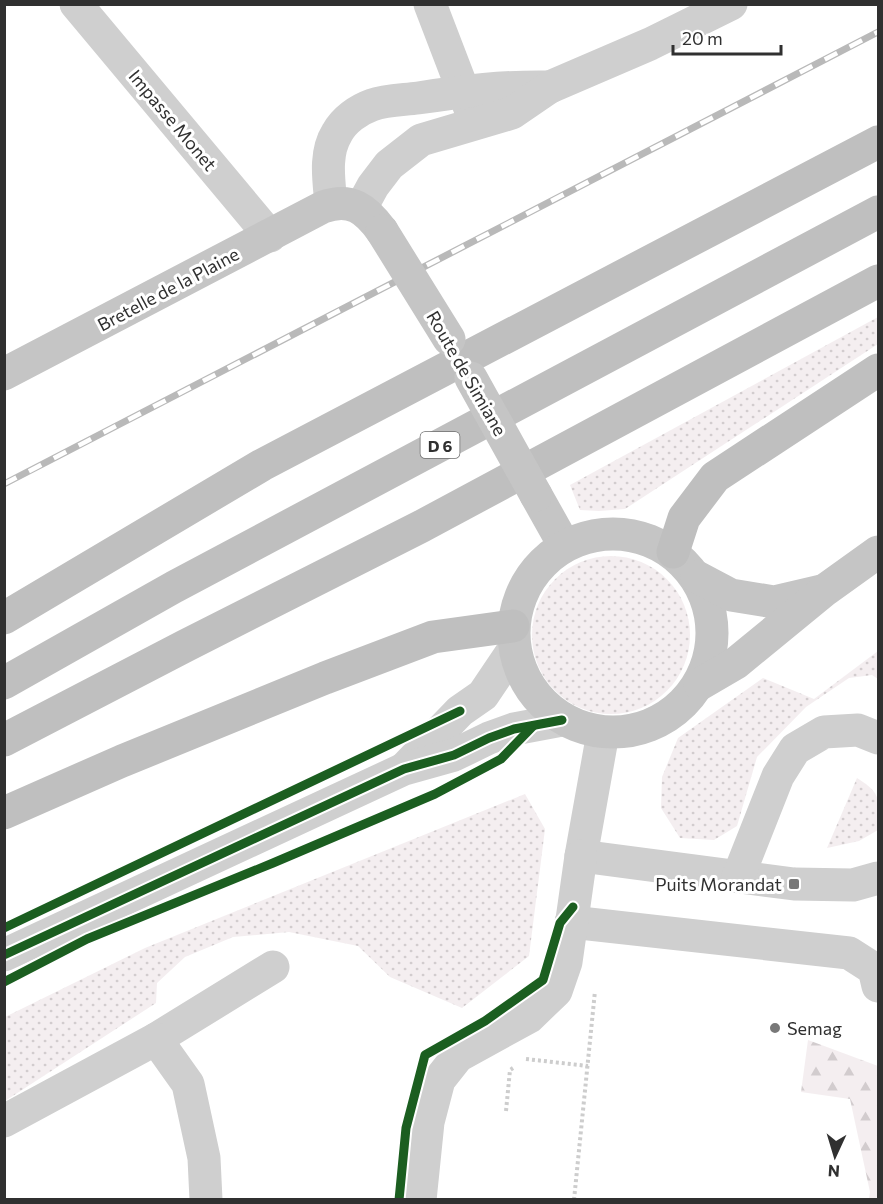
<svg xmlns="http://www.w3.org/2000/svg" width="883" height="1204" font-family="Commissioner,sans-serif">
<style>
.grass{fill:url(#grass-dots)}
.forest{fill:url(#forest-firs)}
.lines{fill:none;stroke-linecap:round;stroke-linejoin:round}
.path{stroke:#cdcdcd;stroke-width:4;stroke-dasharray:3 3;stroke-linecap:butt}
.minor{stroke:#cfcfcf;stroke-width:33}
.major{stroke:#c5c5c5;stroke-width:33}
.highway{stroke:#bfbfbf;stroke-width:33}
.rail-casing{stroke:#b9b9b9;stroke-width:7}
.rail{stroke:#fff;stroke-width:4.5;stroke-dasharray:14;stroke-linecap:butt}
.major-bridge{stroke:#c5c5c5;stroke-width:33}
.cycleway-casing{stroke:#fff;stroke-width:13}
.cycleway{stroke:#1b5e20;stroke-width:9}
.poi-dot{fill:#787878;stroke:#fff;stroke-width:2}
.labels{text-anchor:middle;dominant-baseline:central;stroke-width:6;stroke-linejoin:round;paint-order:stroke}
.shield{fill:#fff;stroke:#6e6e6e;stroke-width:1.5}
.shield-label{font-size:16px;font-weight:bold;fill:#303030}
.street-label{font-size:18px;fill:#303030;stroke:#fff}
.poi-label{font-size:18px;fill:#303030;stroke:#fff;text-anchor:end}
</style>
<defs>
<pattern id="grass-dots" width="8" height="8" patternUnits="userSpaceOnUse" patternTransform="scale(1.5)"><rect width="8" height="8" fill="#f4eef0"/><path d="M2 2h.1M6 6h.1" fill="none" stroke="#d2ccce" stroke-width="1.8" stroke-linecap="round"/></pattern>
<pattern id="forest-firs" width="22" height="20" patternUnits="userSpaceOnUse" patternTransform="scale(1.5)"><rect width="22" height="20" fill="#f4eef0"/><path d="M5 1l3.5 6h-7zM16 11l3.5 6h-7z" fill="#d2ccce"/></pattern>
</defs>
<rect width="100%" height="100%" fill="#fff"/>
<g class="grass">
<path d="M 878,317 L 878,344 L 625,509 L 599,511 L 580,510 L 570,485 Z"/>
<circle cx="611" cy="635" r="79"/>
<path d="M 878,651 L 878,679 L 872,675 L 849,678 L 806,707 L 757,757 L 737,826 L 714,840 L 680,838 L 661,808 L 662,777 L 678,738 L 763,678 L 814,699 Z"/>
<path d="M 857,778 C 883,794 879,801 878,830 L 859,841 L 827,848 Z"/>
<path d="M 525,794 L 545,829 L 529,956 L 462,1008 L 390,977 L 358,946 L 289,932 L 233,937 L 185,957 L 157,983 L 156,1003 L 5,1101 L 5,1017 L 145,948 Z"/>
</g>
<path class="forest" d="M 808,1040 L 878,1066 L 878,1199 L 869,1199 L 870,1192 L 850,1099 L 801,1092 Z"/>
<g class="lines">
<g class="path">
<path d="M 526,1059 L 588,1066"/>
<path d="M 506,1111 L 510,1070 L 513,1068"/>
<path d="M 574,1200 L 595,991"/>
</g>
<g class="minor">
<path d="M 76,4 L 270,236"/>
<path d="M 430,4 L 471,111"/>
<path d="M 331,204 C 329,181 324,154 337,133 C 344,120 358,110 372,105 C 386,100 403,100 418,98 C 464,91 504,86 550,87"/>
<path d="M 361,208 L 373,186 L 389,165 L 421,140 L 512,113 L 550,87 L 650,44 L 731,4"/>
<path d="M 603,733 L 581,856 L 794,884 L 853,885 L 878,878"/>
<path d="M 405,768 L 460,711 L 483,695 L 514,649"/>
<path d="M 738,877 L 778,776 L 795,749 L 824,732 L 858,730 L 878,738"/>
<path d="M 571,922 L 849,953 L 874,969 L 878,986"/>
<path d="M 4,955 L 404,769 L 454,755 L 489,738 L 514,729 L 562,720"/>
<path d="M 156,1039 L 273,967"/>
<path d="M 4,1121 L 156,1039 L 188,1084 L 204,1158 L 206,1200"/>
<path d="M 420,1200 L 428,1122 L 439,1080 L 458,1056 L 529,1017 L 556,991 L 566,962 L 581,856"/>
</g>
<g class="major">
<path d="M 4,374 L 323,207 C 351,197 366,209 382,231"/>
<path d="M 536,495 L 564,545"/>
<circle cx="613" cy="633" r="99"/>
<path d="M 697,577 L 731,595 L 774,602 L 821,591"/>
<path d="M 700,684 L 736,663 L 825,590 L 878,552"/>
</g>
<g class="highway">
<path d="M 673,552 L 684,518 L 715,477 L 878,370"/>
<path d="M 4,618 L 262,465 L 878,142"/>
<path d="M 4,683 L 174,587 L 878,212"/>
<path d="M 4,740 L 185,646 L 422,526 L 878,281"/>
<path d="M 4,813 L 122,761 L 325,678 L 433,637 L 513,626"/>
</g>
<g class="rail-casing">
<path id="rail" d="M 4,484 L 878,32"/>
</g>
<use href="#rail" class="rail"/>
<g class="major-bridge">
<path d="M 382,231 L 449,339"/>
<path d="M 471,378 L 536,495"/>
</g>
<g class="cycleway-casing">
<g id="cycleway">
<path d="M 4,928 L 460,711"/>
<path d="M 4,955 L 404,769 L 454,755 L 489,738 L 514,729 L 562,720"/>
<path d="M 4,982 L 87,939 L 273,863 L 435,794 L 501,759 L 533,726"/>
<path d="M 399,1200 L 406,1128 L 425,1055 L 485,1021 L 543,980 L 560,923 L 573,907"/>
</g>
</g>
<use href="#cycleway" class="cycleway"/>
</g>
<g class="poi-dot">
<rect x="788" y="878" width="12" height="12" rx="3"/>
<circle cx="775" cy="1028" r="6"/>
</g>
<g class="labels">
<rect class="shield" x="420.5" y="432" width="39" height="26" rx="4.5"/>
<g class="shield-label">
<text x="440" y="445">D 6</text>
</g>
<g class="street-label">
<text transform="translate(173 120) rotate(50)">Impasse Monet</text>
<text transform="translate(168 289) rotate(-28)">Bretelle de la Plaine</text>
<text transform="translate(467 373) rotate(60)">Route de Simiane</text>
</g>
<g class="poi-label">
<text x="782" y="884">Puits Morandat</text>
<text x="787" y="1028" text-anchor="start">Semag</text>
</g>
</g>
<rect width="883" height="1204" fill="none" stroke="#303030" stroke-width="12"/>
<g transform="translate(835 1156) rotate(184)" stroke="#ffffff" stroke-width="4.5" paint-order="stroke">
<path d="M0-4.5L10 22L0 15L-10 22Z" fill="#303030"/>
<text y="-9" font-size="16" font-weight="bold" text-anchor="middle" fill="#303030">N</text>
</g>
<path d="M673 45v9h108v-9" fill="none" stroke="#303030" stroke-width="3"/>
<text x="682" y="45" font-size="18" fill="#303030" stroke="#ffffff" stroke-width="4.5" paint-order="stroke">20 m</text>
</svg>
